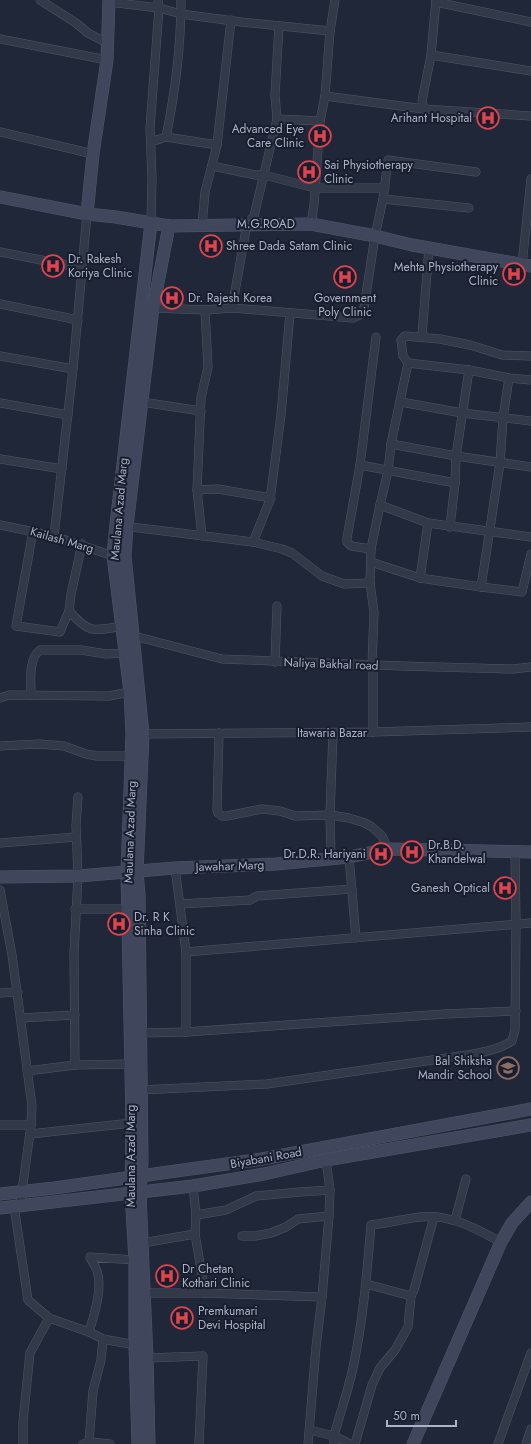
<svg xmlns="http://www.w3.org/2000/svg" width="531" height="1444" font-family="Jost,sans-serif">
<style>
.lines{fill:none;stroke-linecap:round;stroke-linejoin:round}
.street-casing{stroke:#505667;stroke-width:9}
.secondary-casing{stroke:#505667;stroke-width:13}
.street{stroke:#323949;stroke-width:8}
.secondary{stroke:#40475d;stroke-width:12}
.labels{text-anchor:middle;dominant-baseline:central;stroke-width:4;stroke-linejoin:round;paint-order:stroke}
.poi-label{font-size:12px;fill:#acb3c6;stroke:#181e2e;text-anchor:start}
.street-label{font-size:12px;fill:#acb3c6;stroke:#181e2e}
</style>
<rect width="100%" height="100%" fill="#1f2739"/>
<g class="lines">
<g class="street-casing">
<g id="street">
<path d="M 40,0 L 76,23 L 88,33 L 107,43"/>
<path d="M 109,2 L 159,8 L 181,14 L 241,22 L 330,31"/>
<path d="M 436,2 L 531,22"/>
<path d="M 0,39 L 107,60"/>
<path d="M 431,55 L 531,71"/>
<path d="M 325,96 L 424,109 L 531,116"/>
<path d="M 424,109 L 422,101 L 431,55 L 436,0"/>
<path d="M 277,119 L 320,121"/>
<path d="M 0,132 L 93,154"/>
<path d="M 166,137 L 217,145"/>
<path d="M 151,141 L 157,140 L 166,137 C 175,93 181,45 181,0"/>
<path d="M 212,166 L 256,175 L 264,175 L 315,188 L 385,188"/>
<path d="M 383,199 L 469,208"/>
<path d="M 151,223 L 152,178 L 150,128 L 159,8 L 158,0"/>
<path d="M 311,224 L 314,205 L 320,121 L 325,96 L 330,31 L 335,0"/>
<path d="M 202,226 L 205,192 L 217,145 L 231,20"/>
<path d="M 0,252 L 82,268"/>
<path d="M 522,265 L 531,179"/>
<path d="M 0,304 L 78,320"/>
<path d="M 153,308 L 205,310 L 232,308 L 247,224 L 254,216 L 277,119 L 275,95 L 279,26"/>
<path d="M 232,308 L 353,318 C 359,316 362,314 364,308 L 375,236 L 383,199 L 388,160 L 476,172"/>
<path d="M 419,337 L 422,335 L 429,248"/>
<path d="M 0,356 L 73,369"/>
<path d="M 408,363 L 469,370 L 509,378 L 531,380"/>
<path d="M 142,402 L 201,411"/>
<path d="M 401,402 L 462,413 L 531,421"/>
<path d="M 0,403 L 68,415"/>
<path d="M 391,444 L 456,456 L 531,467"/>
<path d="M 0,459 L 62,469"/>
<path d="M 360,465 L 455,483"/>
<path d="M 197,490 L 218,489 L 271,498"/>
<path d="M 380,505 L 428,523 L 531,537"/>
<path d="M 0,525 L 54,536 L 113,556 L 117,556"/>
<path d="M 123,526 L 253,542 L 282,549 L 292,553 L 322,576 L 344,584 L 370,583"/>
<path d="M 450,527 L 455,483 L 456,456 L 469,370"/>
<path d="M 33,531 L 16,626 L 60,632 L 69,611 C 89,634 94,631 122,626"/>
<path d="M 54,536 L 73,369 L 87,214"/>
<path d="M 202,536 L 197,490 L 201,398 L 208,367 L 205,310"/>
<path d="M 253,542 L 270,500 L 281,415 L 290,313"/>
<path d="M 371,549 L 351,546 L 347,542 L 347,538 L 360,465 L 376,337"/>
<path d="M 371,562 L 420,578 L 481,587 L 522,592 L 531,554"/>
<path d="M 420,578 L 428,523"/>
<path d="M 481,587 L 500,463 L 503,418 L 509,378"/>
<path d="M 69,611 L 71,594 L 82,544"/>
<path d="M 134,636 L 222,659 L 402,666 L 513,669 L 531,667"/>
<path d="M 275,662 L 277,606"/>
<path d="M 372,665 L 374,612 L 370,583 L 371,549 L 380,505 L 388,471 L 391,444 L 408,363 L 403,356 L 401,340 L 405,336 L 440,339 L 470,345 L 502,355 L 531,356"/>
<path d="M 373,665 L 373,732"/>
<path d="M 31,695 C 31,682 28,659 40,650 L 81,650 L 106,654 L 126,653"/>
<path d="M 0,698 L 9,695 L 109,696 L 130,692"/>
<path d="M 219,733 L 217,810 L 218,813 L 222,816 L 227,816 L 262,809 L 280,811 L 295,816 L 330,815 L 349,818 L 365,823 L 372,827 L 382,836 L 388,849"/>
<path d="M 139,734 L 373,732 L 531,727"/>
<path d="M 0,746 L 39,744 L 64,746 L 86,754 L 97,756 L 135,756"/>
<path d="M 0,843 L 76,837"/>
<path d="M 349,857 L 356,938"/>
<path d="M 331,859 L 330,815 L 333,733"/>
<path d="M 175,868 L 186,952 L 186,1032"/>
<path d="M 0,890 L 12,955 L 32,1106 L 31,1125 L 20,1206"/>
<path d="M 180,904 L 250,900 L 257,896 L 352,889"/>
<path d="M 75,909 L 128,909"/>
<path d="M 186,952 L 531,923"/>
<path d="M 0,993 L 18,992"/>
<path d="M 21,1018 L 75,1015"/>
<path d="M 140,1033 L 186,1032 L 445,1014 L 516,1011"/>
<path d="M 75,1065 L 74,953 L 78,876 L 76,825 L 78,797"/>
<path d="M 27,1071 L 75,1065 L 130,1064"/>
<path d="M 140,1090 L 267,1084 L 467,1055 C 483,1052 498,1050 512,1041 L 515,1030 L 516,925 L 515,852"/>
<path d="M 0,1125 L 31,1125"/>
<path d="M 30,1134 L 132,1123"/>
<path d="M 193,1186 L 196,1215 L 195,1234 L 205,1293"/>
<path d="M 14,1206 L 28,1300 L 49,1318 L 89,1332 L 103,1339 L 135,1345"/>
<path d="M 196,1215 L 226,1210 L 256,1196 L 300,1192 L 330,1190"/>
<path d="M 455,1220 L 466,1179"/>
<path d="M 242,1236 L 255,1236 L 271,1233 L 286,1227 L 298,1219 L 329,1216"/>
<path d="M 142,1243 L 195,1234"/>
<path d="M 366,1284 L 411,1296"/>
<path d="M 143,1293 L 205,1293 L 322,1297"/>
<path d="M 89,1332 C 94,1315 103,1288 97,1271 C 96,1267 92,1262 90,1257 L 135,1260"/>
<path d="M 147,1358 L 203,1356 L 199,1444"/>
<path d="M 310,1430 L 334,1436 L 350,1444"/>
<path d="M 89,1442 L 93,1391 L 101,1360 L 103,1339"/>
<path d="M 23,1444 L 23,1421 L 30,1353 L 49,1318"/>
<path d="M 83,1444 L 91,1442 L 110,1444"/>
<path d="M 308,1444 L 316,1347 L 322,1297 L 329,1216 L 330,1190 L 326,1160"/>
<path d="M 334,1444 L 334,1436 C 340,1413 348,1391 353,1368 C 363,1321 367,1273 371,1225 C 388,1223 403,1219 420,1217 C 449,1213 476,1229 501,1242"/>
<path d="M 355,1444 L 372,1385 L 380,1368 L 395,1350 L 408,1327 L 411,1296 L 414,1290 L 434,1217"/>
<path d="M 498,1444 L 531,1353"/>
<path d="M 526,1444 L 531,1429"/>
</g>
</g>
<g class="secondary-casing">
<g id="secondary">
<path d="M 0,197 L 87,214 L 116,217 L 169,226 L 311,224 L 375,236 L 412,245 L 531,266"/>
<path d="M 87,214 L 93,154 L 107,60 L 109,0"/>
<path d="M 0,877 L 78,876 L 175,868 L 276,864 L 349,857 L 388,849 L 531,852"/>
<path d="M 0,1194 L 54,1188 L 262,1159 L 531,1109"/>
<path d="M 0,1208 L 193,1186 L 264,1174 L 326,1160 L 531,1125"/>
<path d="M 138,1444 L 135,1345 L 135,1260 L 131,1193 L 132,1123 L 127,872 L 132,734 L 130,692 L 113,556 L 116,524 L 151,223"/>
<path d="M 149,1444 L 147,1358 L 142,1243 L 140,1192 L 142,1162 L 139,894 L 137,872 L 143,734 L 125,556 L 127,526 L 153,308 L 169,226"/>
<path d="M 413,1444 L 501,1242 L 512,1223 L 531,1202"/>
</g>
</g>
<use href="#street" class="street"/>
<use href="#secondary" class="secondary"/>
</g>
<defs>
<g id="hospital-ring" transform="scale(1.15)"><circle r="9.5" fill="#181e2e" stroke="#e0444e" stroke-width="1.5"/><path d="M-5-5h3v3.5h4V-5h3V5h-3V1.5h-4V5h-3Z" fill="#e0444e"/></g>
<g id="school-ring" transform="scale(1.15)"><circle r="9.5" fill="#181e2e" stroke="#8d6e63" stroke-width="1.5"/><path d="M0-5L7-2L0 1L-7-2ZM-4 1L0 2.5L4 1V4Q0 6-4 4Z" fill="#8d6e63"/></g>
</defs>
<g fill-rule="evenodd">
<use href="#hospital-ring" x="488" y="118"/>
<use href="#hospital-ring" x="320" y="136"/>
<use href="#hospital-ring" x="309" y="172"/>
<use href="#hospital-ring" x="211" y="246"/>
<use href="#hospital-ring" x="53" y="266"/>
<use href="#hospital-ring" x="514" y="274"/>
<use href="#hospital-ring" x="345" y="277"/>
<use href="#hospital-ring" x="172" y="298"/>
<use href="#hospital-ring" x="412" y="852"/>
<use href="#hospital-ring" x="381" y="854"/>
<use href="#hospital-ring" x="505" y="888"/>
<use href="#hospital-ring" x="119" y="924"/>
<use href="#school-ring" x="508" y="1068"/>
<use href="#hospital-ring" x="167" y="1276"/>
<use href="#hospital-ring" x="182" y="1318"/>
</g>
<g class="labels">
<g class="poi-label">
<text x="472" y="118" text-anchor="end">Arihant Hospital</text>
<text x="304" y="129" text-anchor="end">Advanced Eye<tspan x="304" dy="14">Care Clinic</tspan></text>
<text x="324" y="165">Sai Physiotherapy<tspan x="324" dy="14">Clinic</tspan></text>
<text x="226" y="246">Shree Dada Satam Clinic</text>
<text x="68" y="259">Dr. Rakesh<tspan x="68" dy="14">Koriya Clinic</tspan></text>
<text x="498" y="267" text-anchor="end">Mehta Physiotherapy<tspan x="498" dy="14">Clinic</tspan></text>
<text x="188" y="298">Dr. Rajesh Korea</text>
<text x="345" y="298" text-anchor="middle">Government<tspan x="345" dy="14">Poly Clinic</tspan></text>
<text x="428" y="845">Dr.B.D.<tspan x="428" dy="14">Khandelwal</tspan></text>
<text x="366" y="854" text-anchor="end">Dr.D.R. Hariyani</text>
<text x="490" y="888" text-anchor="end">Ganesh Optical</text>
<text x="134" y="917">Dr. R K<tspan x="134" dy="14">Sinha Clinic</tspan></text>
<text x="492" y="1061" text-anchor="end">Bal Shiksha<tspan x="492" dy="14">Mandir School</tspan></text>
<text x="182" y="1269">Dr Chetan<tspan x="182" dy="14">Kothari Clinic</tspan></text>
<text x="198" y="1311">Premkumari<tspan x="198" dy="14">Devi Hospital</tspan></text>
</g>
<g class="street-label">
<text x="266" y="224">M.G.ROAD</text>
<text transform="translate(119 509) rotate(-85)">Maulana Azad Marg</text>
<text transform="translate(62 540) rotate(16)">Kailash Marg</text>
<text transform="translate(331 664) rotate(2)">Naliya Bakhal road</text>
<text x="332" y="733">Itawaria Bazar</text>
<text transform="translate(130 832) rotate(-88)">Maulana Azad Marg</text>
<text transform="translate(230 866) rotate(-2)">Jawahar Marg</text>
<text transform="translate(131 1156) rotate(-90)">Maulana Azad Marg</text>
<text transform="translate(266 1158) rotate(-10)">Biyabani Road</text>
</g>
</g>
<path d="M387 1420v6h69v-6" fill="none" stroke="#acb3c6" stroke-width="2"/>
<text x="393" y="1420" font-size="12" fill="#acb3c6" stroke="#181e2e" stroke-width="3" paint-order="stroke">50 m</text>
</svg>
